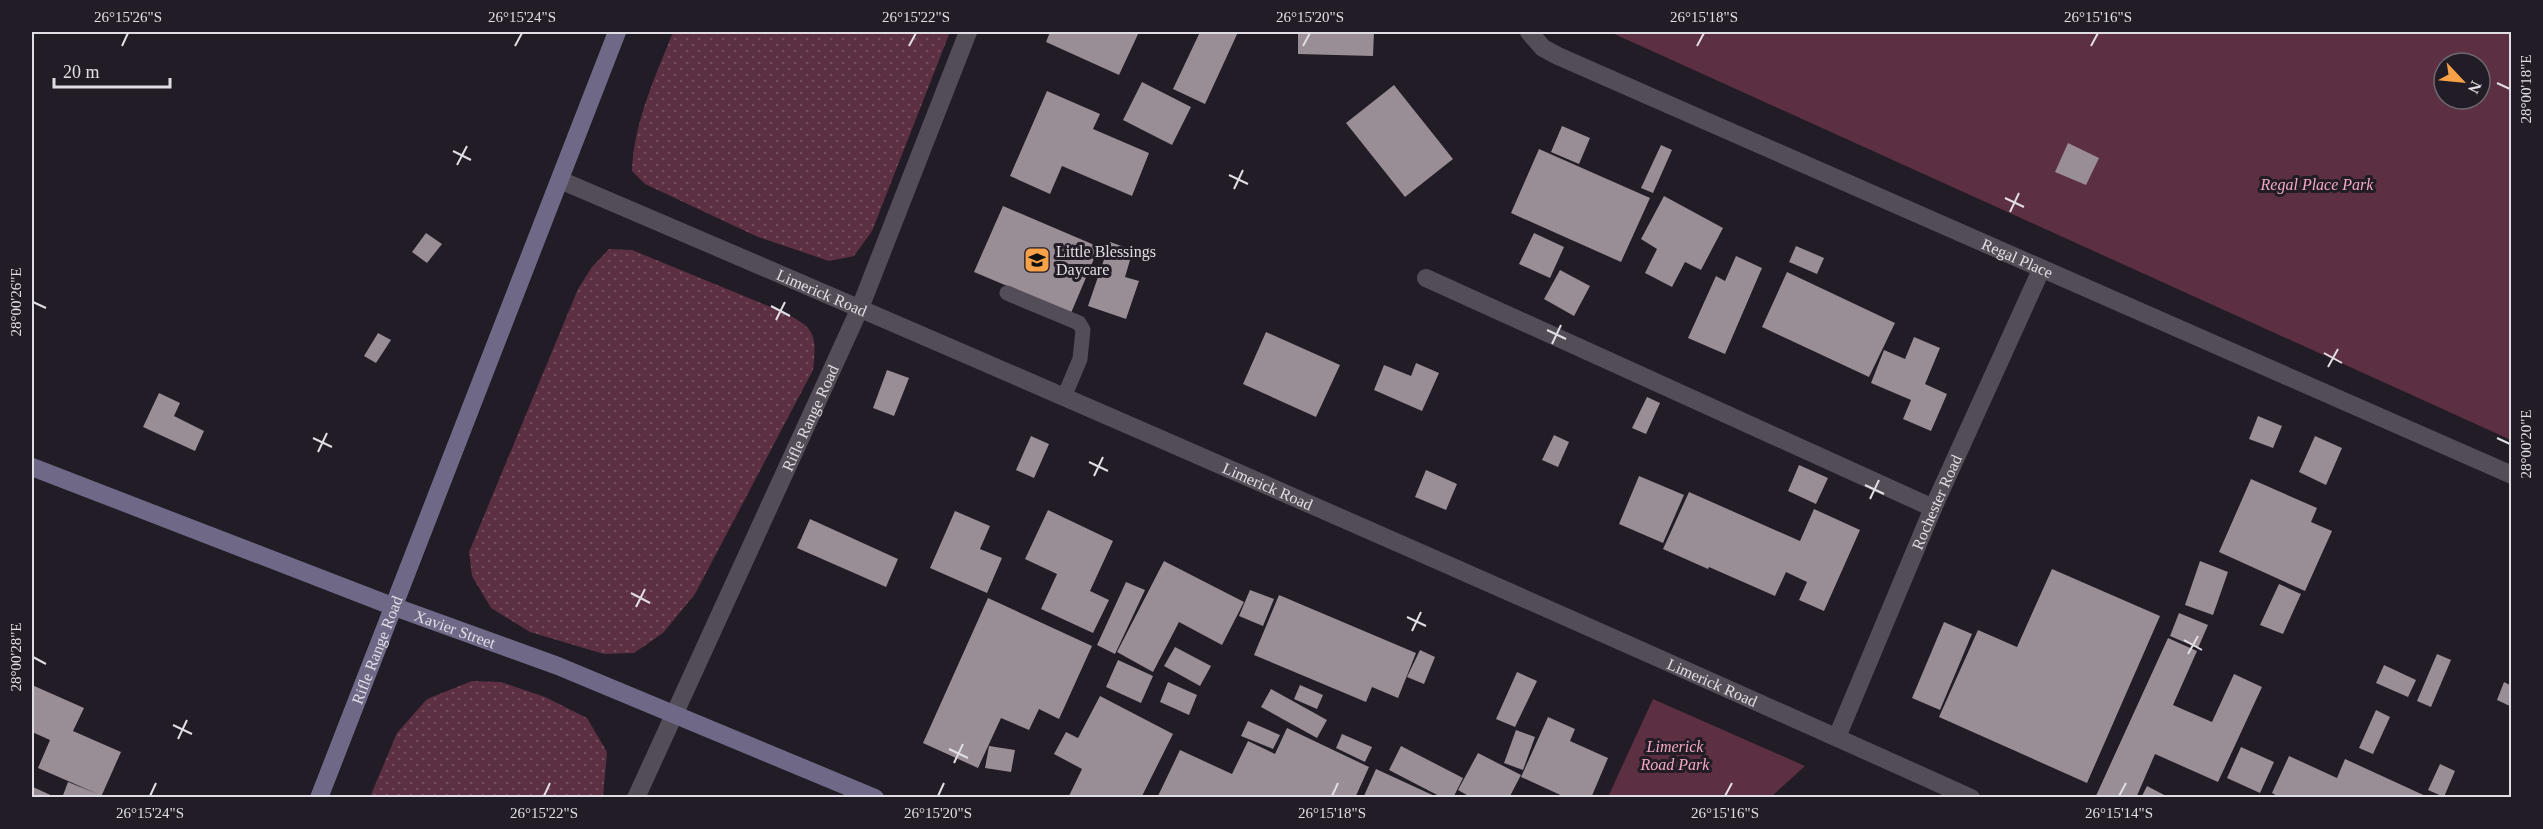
<svg xmlns="http://www.w3.org/2000/svg" width="2543" height="829" font-family="'Times New Roman',serif">
<style>
.grass{fill:url(#grass-dots)}
.park{fill:#5c3042;fill-rule:evenodd}
.building{fill:#998d96}
.lines{fill:none;stroke-linecap:round;stroke-linejoin:round}
.lane{stroke:#534d58;stroke-width:15}
.street{stroke:#534d58;stroke-width:18}
.secondary{stroke:#6f6987;stroke-width:18}
.ticks{fill:none;stroke:#e1dde4;stroke-width:2}
.labels{text-anchor:middle;dominant-baseline:central;stroke-width:6;stroke-linejoin:round;paint-order:stroke}
.park-label{font-size:16px;font-style:italic;fill:#f5a8c4;stroke:#211c25}
.poi-label{font-size:16px;fill:#e1dde4;stroke:#211c25;text-anchor:start}
.street-label{font-size:16px;fill:#e1dde4;stroke:#211c25}
.neatline{fill:none;stroke:#e1dde4;stroke-width:2}
.ticks-label{font-size:15px;text-anchor:middle;fill:#e1dde4}
</style>
<defs>
<pattern id="grass-dots" width="8" height="8" patternUnits="userSpaceOnUse" patternTransform="scale(1.5)"><rect width="8" height="8" fill="#5c3042"/><path d="M2 2h.1M6 6h.1" fill="none" stroke="#734e5d" stroke-width="1.8" stroke-linecap="round"/></pattern>
</defs>
<rect width="100%" height="100%" fill="#211c25"/>
<g class="grass">
<path d="M 673,32 L 950,32 L 872,231 L 854,256 L 829,261 L 758,237 L 645,184 L 632,171 C 634,121 655,78 673,32 Z"/>
<path d="M 609,249 L 632,250 L 783,312 C 815,328 817,334 813,370 L 695,594 L 663,633 L 634,653 L 604,654 L 530,632 L 491,608 L 472,576 L 469,552 L 578,289 L 592,267 Z"/>
<path d="M 472,681 L 501,682 L 545,697 L 587,718 L 607,752 L 603,797 L 370,797 L 397,733 L 427,699 Z"/>
</g>
<g class="park">
<path d="M 1610,32 L 2511,32 L 2511,440 ZM 2444,63 L 2480,63 L 2480,99 L 2444,99 Z"/>
<path d="M 1653,699 L 1805,766 L 1771,797 L 1608,797 Z"/>
</g>
<g class="building">
<path d="M 1050,32 L 1139,32 L 1119,75 L 1046,42 Z"/>
<path d="M 1200,32 L 1238,32 L 1205,104 L 1173,89 Z"/>
<path d="M 1298,32 L 1374,32 L 1373,56 L 1298,54 Z"/>
<path d="M 1142,82 L 1191,107 L 1172,145 L 1123,120 Z"/>
<path d="M 1394,85 L 1453,159 L 1405,197 L 1346,123 Z"/>
<path d="M 1047,91 L 1100,114 L 1093,129 L 1149,153 L 1132,196 L 1062,166 L 1050,194 L 1010,176 Z"/>
<path d="M 1562,126 L 1590,138 L 1579,164 L 1551,152 Z"/>
<path d="M 2068,143 L 2099,158 L 2086,185 L 2055,172 Z"/>
<path d="M 1661,145 L 1672,150 L 1653,193 L 1641,188 Z"/>
<path d="M 1539,149 L 1650,198 L 1621,262 L 1511,213 Z"/>
<path d="M 1664,196 L 1723,228 L 1701,270 L 1685,262 L 1672,287 L 1645,273 L 1657,249 L 1641,239 Z"/>
<path d="M 1003,206 L 1099,247 L 1071,313 L 974,272 Z"/>
<path d="M 426,233 L 442,244 L 427,263 L 412,252 Z"/>
<path d="M 1534,233 L 1564,247 L 1550,278 L 1519,264 Z"/>
<path d="M 1110,242 L 1133,250 L 1125,277 L 1139,281 L 1126,319 L 1088,306 Z"/>
<path d="M 1796,246 L 1824,258 L 1817,274 L 1789,262 Z"/>
<path d="M 1736,256 L 1762,268 L 1725,354 L 1688,338 L 1716,276 L 1725,281 Z"/>
<path d="M 1560,270 L 1590,286 L 1574,316 L 1544,299 Z"/>
<path d="M 1787,272 L 1895,323 L 1869,377 L 1762,327 Z"/>
<path d="M 1266,332 L 1340,365 L 1316,417 L 1243,384 Z"/>
<path d="M 378,333 L 391,340 L 376,363 L 364,356 Z"/>
<path d="M 1914,337 L 1940,348 L 1925,384 L 1947,394 L 1931,431 L 1903,419 L 1911,400 L 1871,383 L 1884,350 L 1905,359 Z"/>
<path d="M 1416,363 L 1439,373 L 1422,411 L 1374,390 L 1384,365 L 1411,376 Z"/>
<path d="M 887,370 L 909,378 L 894,416 L 873,408 Z"/>
<path d="M 159,393 L 180,403 L 174,416 L 204,431 L 195,451 L 143,427 Z"/>
<path d="M 1647,397 L 1660,403 L 1646,434 L 1632,428 Z"/>
<path d="M 2258,416 L 2282,426 L 2273,448 L 2249,439 Z"/>
<path d="M 1554,435 L 1569,442 L 1558,467 L 1542,460 Z"/>
<path d="M 1031,436 L 1049,444 L 1034,478 L 1016,470 Z"/>
<path d="M 2315,436 L 2342,448 L 2326,485 L 2299,472 Z"/>
<path d="M 1799,465 L 1828,478 L 1816,504 L 1788,491 Z"/>
<path d="M 1426,470 L 1457,484 L 1446,510 L 1415,497 Z"/>
<path d="M 1639,476 L 1684,495 L 1663,543 L 1619,524 Z"/>
<path d="M 2251,479 L 2317,508 L 2311,522 L 2332,531 L 2305,591 L 2219,552 Z"/>
<path d="M 1689,492 L 1800,541 L 1814,509 L 1860,530 L 1824,611 L 1799,600 L 1807,582 L 1786,572 L 1775,596 L 1709,567 L 1708,569 L 1663,549 Z"/>
<path d="M 1048,510 L 1113,541 L 1090,591 L 1109,600 L 1093,633 L 1041,609 L 1057,574 L 1025,559 Z"/>
<path d="M 955,511 L 990,526 L 980,549 L 1002,558 L 987,593 L 930,568 Z"/>
<path d="M 810,519 L 898,559 L 886,587 L 797,548 Z"/>
<path d="M 1164,561 L 1244,602 L 1222,645 L 1179,622 L 1153,672 L 1117,652 Z"/>
<path d="M 2200,561 L 2228,572 L 2213,615 L 2185,605 Z"/>
<path d="M 2052,569 L 2160,616 L 2087,783 L 1939,717 L 1978,630 L 2017,647 Z"/>
<path d="M 1126,582 L 1145,590 L 1115,654 L 1097,645 Z"/>
<path d="M 2279,584 L 2301,594 L 2283,634 L 2260,625 Z"/>
<path d="M 1250,590 L 1274,599 L 1263,626 L 1239,616 Z"/>
<path d="M 1279,595 L 1416,653 L 1398,698 L 1372,687 L 1366,702 L 1254,655 Z"/>
<path d="M 988,598 L 1092,646 L 1059,719 L 1039,709 L 1029,730 L 1001,718 L 978,768 L 923,743 Z"/>
<path d="M 2179,613 L 2208,625 L 2198,648 L 2170,636 Z"/>
<path d="M 1944,622 L 1972,634 L 1940,710 L 1912,698 Z"/>
<path d="M 2168,638 L 2197,651 L 2173,705 L 2212,722 L 2234,674 L 2262,687 L 2218,782 L 2155,754 L 2136,798 L 2095,798 Z"/>
<path d="M 1175,647 L 1211,666 L 1200,686 L 1164,666 Z"/>
<path d="M 1420,650 L 1435,657 L 1424,684 L 1407,677 Z"/>
<path d="M 2437,654 L 2451,660 L 2431,707 L 2417,701 Z"/>
<path d="M 1118,660 L 1153,676 L 1141,703 L 1106,687 Z"/>
<path d="M 2384,665 L 2416,680 L 2408,697 L 2376,683 Z"/>
<path d="M 1517,672 L 1537,681 L 1515,727 L 1496,719 Z"/>
<path d="M 1168,682 L 1197,695 L 1189,715 L 1160,702 Z"/>
<path d="M 2504,682 L 2512,686 L 2512,707 L 2497,700 Z"/>
<path d="M 32,685 L 84,708 L 73,731 L 121,752 L 101,797 L 103,798 L 62,798 L 68,782 L 98,794 L 38,768 L 50,740 L 32,732 Z"/>
<path d="M 1300,685 L 1323,695 L 1317,709 L 1294,699 Z"/>
<path d="M 1271,689 L 1327,720 L 1317,738 L 1261,707 Z"/>
<path d="M 1100,696 L 1173,734 L 1141,798 L 1068,798 L 1082,769 L 1054,754 L 1066,732 L 1078,738 Z"/>
<path d="M 2376,710 L 2390,717 L 2373,754 L 2359,748 Z"/>
<path d="M 1548,717 L 1575,729 L 1570,741 L 1608,758 L 1591,798 L 1567,798 L 1521,777 Z"/>
<path d="M 1248,721 L 1280,735 L 1273,749 L 1241,736 Z"/>
<path d="M 1287,728 L 1369,767 L 1355,798 L 1157,798 L 1180,750 L 1232,774 L 1248,741 L 1275,754 Z"/>
<path d="M 1516,730 L 1535,737 L 1523,770 L 1504,763 Z"/>
<path d="M 1342,734 L 1372,747 L 1365,762 L 1336,748 Z"/>
<path d="M 989,746 L 1015,750 L 1011,772 L 985,768 Z"/>
<path d="M 1401,746 L 1463,778 L 1453,798 L 1443,798 L 1389,770 Z"/>
<path d="M 2241,747 L 2274,762 L 2260,793 L 2227,778 Z"/>
<path d="M 1478,753 L 1521,775 L 1509,798 L 1472,798 L 1458,790 Z"/>
<path d="M 2289,756 L 2337,778 L 2345,759 L 2430,798 L 2281,798 L 2272,793 Z"/>
<path d="M 2440,764 L 2455,771 L 2444,797 L 2428,790 Z"/>
<path d="M 1376,769 L 1439,798 L 1363,798 Z"/>
<path d="M 2147,786 L 2170,798 L 2141,798 Z"/>
<path d="M 33,787 L 57,798 L 32,798 Z"/>
</g>
<g class="lines">
<path class="lane" d="M 1007,293 L 1079,323 L 1083,330 L 1080,359 L 1064,397"/>
<g class="street">
<path id="s1" d="M 1529,32 L 1543,48 L 1558,56 L 2512,475"/>
<path id="s2" d="M 560,180 C 1033,382 1503,587 1971,798"/>
<path d="M 1426,278 L 1933,508"/>
<path id="s3" d="M 1837,737 L 1933,508 L 2041,270"/>
<path id="s4" d="M 636,798 L 860,308 L 968,32"/>
</g>
<g class="secondary">
<path id="s5" d="M 32,467 L 392,606 L 558,666 L 875,798"/>
<path id="s6" d="M 319,798 L 617,32"/>
</g>
</g>
<path class="ticks" d="M 122,46 L 128,33M 515,46 L 522,33M 909,46 L 916,33M 1303,46 L 1310,33M 1697,46 L 1704,33M 2091,46 L 2098,33M 2497,83 L 2510,89M 453,151 L 471,160M 457,165 L 467,146M 1229,175 L 1248,184M 1234,189 L 1243,170M 2005,198 L 2024,207M 2010,212 L 2019,193M 33,302 L 46,308M 771,306 L 790,316M 776,320 L 785,302M 1547,330 L 1566,339M 1552,344 L 1561,325M 2324,353 L 2342,363M 2328,367 L 2338,349M 313,438 L 332,447M 2497,438 L 2510,444M 318,452 L 327,433M 1089,462 L 1108,471M 1094,476 L 1103,457M 1865,485 L 1884,494M 1870,499 L 1879,480M 631,593 L 650,603M 636,607 L 645,589M 1407,617 L 1426,626M 1412,631 L 1421,612M 2184,640 L 2202,650M 2188,654 L 2198,636M 33,657 L 46,664M 173,725 L 192,734M 178,739 L 187,720M 949,749 L 968,758M 954,763 L 963,744M 150,796 L 156,783M 544,796 L 550,783M 938,796 L 944,783M 1332,796 L 1338,783M 1725,796 L 1732,783M 2119,796 L 2126,783"/>
<defs>
<g id="school-square" transform="scale(1.35)"><rect x="-9" y="-9" width="18" height="18" rx="4" fill="#f7a148" stroke="#211c25"/><path d="M0-5L7-2L0 1L-7-2ZM-4 1L0 2.5L4 1V4Q0 6-4 4Z" fill="#111"/></g>
</defs>
<g fill-rule="evenodd">
<use href="#school-square" x="1037" y="260"/>
</g>
<g class="labels">
<g class="park-label">
<text x="2317" y="184">Regal Place Park</text>
<text x="1675" y="746">Limerick<tspan x="1675" dy="18">Road Park</tspan></text>
</g>
<g class="poi-label">
<text x="1056" y="251">Little Blessings<tspan x="1056" dy="18">Daycare</tspan></text>
</g>
<g class="street-label">
<text stroke="none"><textPath href="#s1" startOffset="540">Regal Place</textPath></text>
<text stroke="none"><textPath href="#s2" startOffset="285">Limerick Road</textPath></text>
<text stroke="none"><textPath href="#s4" startOffset="418">Rifle Range Road</textPath></text>
<text stroke="none"><textPath href="#s2" startOffset="771">Limerick Road</textPath></text>
<text stroke="none"><textPath href="#s3" startOffset="255">Rochester Road</textPath></text>
<text stroke="none"><textPath href="#s5" startOffset="453">Xavier Street</textPath></text>
<text stroke="none"><textPath href="#s6" startOffset="159">Rifle Range Road</textPath></text>
<text stroke="none"><textPath href="#s2" startOffset="1257">Limerick Road</textPath></text>
</g>
</g>
<rect width="2543" height="829" fill="none" stroke="#211c25" stroke-width="66"/>
<g transform="translate(2462 81) rotate(116)"><circle r="28" fill="#211c25" stroke="#6e6971" stroke-width="1.5"/>
<path d="M0-4.5L10 22L0 15L-10 22Z" fill="#f7a148"/>
<text y="-9" font-size="16" font-weight="bold" text-anchor="middle" fill="#e1dde4">N</text>
</g>
<path d="M54 78v9h116v-9" fill="none" stroke="#e1dde4" stroke-width="3"/>
<text x="63" y="78" font-size="18" fill="#e1dde4" stroke="#211c25" stroke-width="4.5" paint-order="stroke">20 m</text>
<rect x="33" y="33" width="2477" height="763" class="neatline"/>
<g class="ticks-label">
<text x="128" y="22">26°15'26"S</text>
<text x="522" y="22">26°15'24"S</text>
<text x="916" y="22">26°15'22"S</text>
<text x="1310" y="22">26°15'20"S</text>
<text x="1704" y="22">26°15'18"S</text>
<text x="2098" y="22">26°15'16"S</text>
<text transform="translate(2526 89) rotate(-90)" y="5">28°00'18"E</text>
<text transform="translate(16 302) rotate(-90)" y="5">28°00'26"E</text>
<text transform="translate(2526 444) rotate(-90)" y="5">28°00'20"E</text>
<text transform="translate(16 657) rotate(-90)" y="5">28°00'28"E</text>
<text x="150" y="818">26°15'24"S</text>
<text x="544" y="818">26°15'22"S</text>
<text x="938" y="818">26°15'20"S</text>
<text x="1332" y="818">26°15'18"S</text>
<text x="1725" y="818">26°15'16"S</text>
<text x="2119" y="818">26°15'14"S</text>
</g>
</svg>
